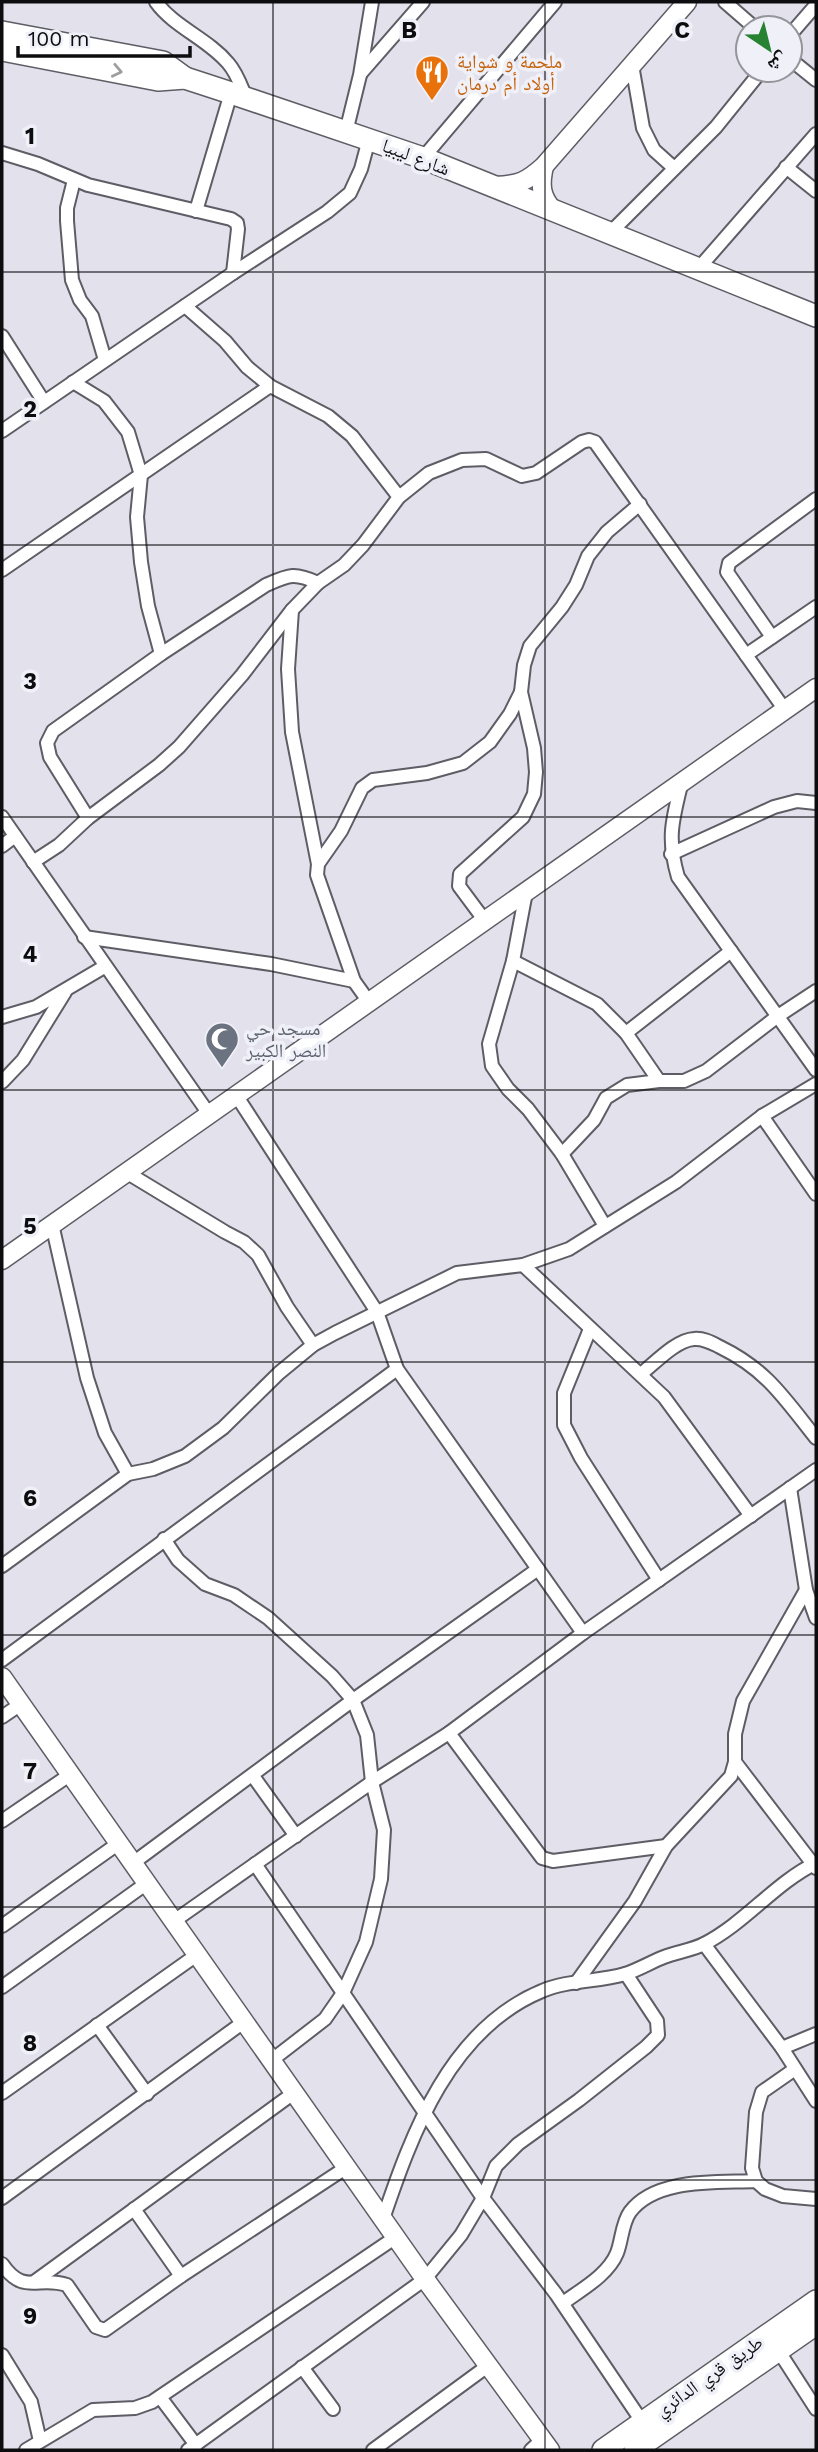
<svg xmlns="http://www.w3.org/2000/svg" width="818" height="2452" font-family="'Work Sans','Noto Naskh Arabic',sans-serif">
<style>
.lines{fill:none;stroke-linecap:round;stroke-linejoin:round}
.street-casing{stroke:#5d5d65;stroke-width:16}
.secondary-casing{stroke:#5d5d65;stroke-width:21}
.highway-casing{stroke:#5d5d65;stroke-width:24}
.street{stroke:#fff;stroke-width:12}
.secondary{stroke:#fff;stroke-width:18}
.highway{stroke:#fff;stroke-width:21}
.oneway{stroke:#9e9e9f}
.grid{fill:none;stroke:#0d0d10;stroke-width:2;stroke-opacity:0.55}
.labels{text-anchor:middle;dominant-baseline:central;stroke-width:7;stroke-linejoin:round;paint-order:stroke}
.food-label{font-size:19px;fill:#c56008;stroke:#f0f0f9;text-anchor:start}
.street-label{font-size:19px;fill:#0d0d10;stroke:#f0f0f9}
.worship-label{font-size:19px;fill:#5b616d;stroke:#f0f0f9;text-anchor:start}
.grid-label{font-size:23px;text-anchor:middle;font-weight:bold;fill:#0d0d10;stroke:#f0f0f9;stroke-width:7;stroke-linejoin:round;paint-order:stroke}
</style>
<rect width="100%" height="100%" fill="#e3e2ec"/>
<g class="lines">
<g class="street-casing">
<g id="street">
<path d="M 156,2 C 174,27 208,39 228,63 C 237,73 241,86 246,98"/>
<path d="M 725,2 L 755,28"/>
<path d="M 790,35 L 816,5"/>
<path d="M 790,59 L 816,80"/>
<path d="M 632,65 L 643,128 L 654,150 L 674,168"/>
<path d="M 361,73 L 423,2"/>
<path d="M 346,132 L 360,75 L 372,2"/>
<path d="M 2,153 L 38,164 L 88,185 L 231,219 L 237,223 L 238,229 L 233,273"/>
<path d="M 423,158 L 555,2"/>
<path d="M 786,167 L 816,191"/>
<path d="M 74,180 L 67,208 L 67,221 L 72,280 L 80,300 L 92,316 L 105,360"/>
<path d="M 196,211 L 231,93"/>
<path d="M 610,233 L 716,127 L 762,70"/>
<path d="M 698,269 L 816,134"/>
<path d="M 185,306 L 225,341 L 247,367 L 270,386 L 328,416 L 352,436 L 399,497"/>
<path d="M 2,336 L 44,402"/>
<path d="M 73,382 L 104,401 L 128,432 L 141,475 L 137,517 L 141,562 L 148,606 L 161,654"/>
<path d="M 2,431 L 233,273 L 327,212 L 350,193 L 361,169 L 369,139"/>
<path d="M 2,570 L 270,386"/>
<path d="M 292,610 L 288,669 L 292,732 L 318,864 L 317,875 L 354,981 L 369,1002"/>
<path d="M 772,637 L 727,572 L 729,563 L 816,499"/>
<path d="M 746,655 L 816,607"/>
<path d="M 681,785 C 672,821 667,840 678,877 L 816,1070"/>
<path d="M 2,817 L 209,1114"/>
<path d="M 88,818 L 50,757 L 47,743 L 53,731 L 161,654 L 266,585 C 289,575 294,572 318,583"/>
<path d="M 2,846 L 15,836"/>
<path d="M 671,854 L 774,807 L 797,801 L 816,803"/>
<path d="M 33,862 L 59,845 L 88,818 L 159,765 L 179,747 L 242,675 L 292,610 L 318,583 L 344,565 L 363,545 L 399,497 L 429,473 L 462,460 L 486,459 L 522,476 L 536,473 L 582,442 L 589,440 L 595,442 L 785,710"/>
<path d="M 318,864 L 341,831 L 362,788 L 373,780 L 427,773 L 463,763 L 490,742 L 510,714 L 521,692"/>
<path d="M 526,892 L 513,961 L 489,1044 L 492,1066 L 508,1089 L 528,1109 L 562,1154 L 605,1226"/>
<path d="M 485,921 L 459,886 L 460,874 L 523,817 L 534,794 L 536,772 L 534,748 L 521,692 L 524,665 L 530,646 L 562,607 L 576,585 L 588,556 L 607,532 L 640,504"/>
<path d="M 84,937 L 271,964 L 354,981"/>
<path d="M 513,961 L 597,1004 L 626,1033 L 659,1081"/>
<path d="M 2,1017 L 36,1007 L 104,967"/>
<path d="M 626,1033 L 731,951"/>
<path d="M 2,1082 L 23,1060 L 65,992"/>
<path d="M 236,1095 L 377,1312 L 397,1369 L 583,1633"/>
<path d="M 762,1116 L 816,1194"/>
<path d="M 562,1154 L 594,1120 L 606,1098 L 627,1085 L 659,1081 L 684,1081 L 706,1071 L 778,1016 L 816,991"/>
<path d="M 126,1172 L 225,1232 L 244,1242 L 258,1255 L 287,1307 L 313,1345"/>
<path d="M 52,1224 L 87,1378 L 105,1433 L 128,1474"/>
<path d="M 523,1265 L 664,1397 L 751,1516"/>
<path d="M 590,1329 L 564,1393 L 564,1425 L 581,1458 L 659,1580"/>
<path d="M 641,1374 C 655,1363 676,1340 694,1339 C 704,1338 712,1343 720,1347 C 767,1370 784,1398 816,1438"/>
<path d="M 790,1488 L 806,1590 L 816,1618"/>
<path d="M 164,1539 L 178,1560 L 205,1584 L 234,1595 L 268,1618 L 332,1676 L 353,1700 L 367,1735 L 372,1782 L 384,1830 L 381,1879 L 366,1942 L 343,1993 L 325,2019 L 272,2060"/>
<path d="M 2,1566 L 128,1474 L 153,1469 L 185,1456 L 223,1428 L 279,1373 L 313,1345 L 335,1333 L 457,1273 L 523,1265 L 569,1249 L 676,1182 L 762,1116 L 816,1084"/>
<path d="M 2,1660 L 397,1369"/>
<path d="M 2,1717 L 21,1704"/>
<path d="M 449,1733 L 542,1858 L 553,1861 L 666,1846"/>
<path d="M 735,1762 L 816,1868"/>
<path d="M 253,1776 L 296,1836"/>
<path d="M 2,1821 L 71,1774"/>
<path d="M 133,1863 L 353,1700 L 538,1569"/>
<path d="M 255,1864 L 483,2198 L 556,2294 L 643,2423"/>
<path d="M 174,1921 L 372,1782 L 449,1733 L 583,1633 L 816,1470"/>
<path d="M 2,1926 L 119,1843"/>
<path d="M 704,1944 L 782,2048 L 816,2101"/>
<path d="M 576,1983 L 635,1901 L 666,1846 L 731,1776 L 735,1762 L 735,1734 L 743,1701 L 806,1590"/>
<path d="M 2,1987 L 147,1883"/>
<path d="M 97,2025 L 147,2094"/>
<path d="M 782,2048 L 816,2034"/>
<path d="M 795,2069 L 762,2092 L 756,2112 L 752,2168 L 756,2181 L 765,2189 L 783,2196 L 816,2199"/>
<path d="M 2,2093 L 198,1954"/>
<path d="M 2,2198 L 245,2021"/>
<path d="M 134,2209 L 181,2276"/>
<path d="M 383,2219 C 412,2133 450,2029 542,1991 C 567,1980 598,1982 625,1974 C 638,1970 651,1962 664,1957 C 677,1952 692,1950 704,1944 C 745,1923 775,1883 816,1863"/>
<path d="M 2,2264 C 24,2296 38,2275 67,2285 L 96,2327 L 105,2330 L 181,2276 L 347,2167"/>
<path d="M 34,2282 L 295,2092"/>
<path d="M 563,2303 C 582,2289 608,2275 617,2253 C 622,2240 622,2223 630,2212 C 656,2177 719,2183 756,2181"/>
<path d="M 778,2350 L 816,2409"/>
<path d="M 2,2355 L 31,2402 L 40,2441"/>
<path d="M 302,2367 L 333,2409"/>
<path d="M 160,2397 L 196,2445"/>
<path d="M 26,2450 L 93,2410 L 135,2408 L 152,2402 L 396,2237"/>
<path d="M 188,2450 L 425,2279 L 461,2235 L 483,2198 L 496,2166 L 518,2144 L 579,2100 L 646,2047 L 658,2035 L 657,2021 L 626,1974"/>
<path d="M 373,2450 L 489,2365"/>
<path d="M 531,2450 L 542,2440"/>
</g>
</g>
<g class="secondary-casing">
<g id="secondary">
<path d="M 544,166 C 540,184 540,196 553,210"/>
<path d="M 495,186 C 519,185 526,182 544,166 L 687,2"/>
<path d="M 2,1260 L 816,688"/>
<path d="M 2,1677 L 425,2279 L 550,2450"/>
</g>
</g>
<g class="highway-casing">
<g id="highway">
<path d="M 2,32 L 163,62 L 185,78"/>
<path d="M 2,50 L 158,80 L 185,78 L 231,93 L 423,158 L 816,316"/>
<path d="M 603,2450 L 816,2301"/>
<path d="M 635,2450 L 816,2324"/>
</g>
</g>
<use href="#street" class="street"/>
<use href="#secondary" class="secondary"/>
<use href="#highway" class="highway"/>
</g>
<defs><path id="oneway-chevron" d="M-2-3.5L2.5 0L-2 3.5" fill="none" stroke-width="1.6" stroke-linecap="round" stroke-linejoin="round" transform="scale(1.75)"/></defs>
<use class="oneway" href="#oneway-chevron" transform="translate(117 71) rotate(12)"/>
<path class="grid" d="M 273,2 L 273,2450M 545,2 L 545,2450M 2,272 L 816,272M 2,545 L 816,545M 2,817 L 816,817M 2,1090 L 816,1090M 2,1362 L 816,1362M 2,1635 L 816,1635M 2,1907 L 816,1907M 2,2180 L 816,2180"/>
<defs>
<g id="restaurant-pin" transform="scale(1.75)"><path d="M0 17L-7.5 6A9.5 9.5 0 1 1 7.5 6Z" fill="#e8710a" stroke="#f0f0f9"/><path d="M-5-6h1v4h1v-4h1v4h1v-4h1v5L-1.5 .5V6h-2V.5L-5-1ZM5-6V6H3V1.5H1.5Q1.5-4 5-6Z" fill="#fff"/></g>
<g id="mosque-pin" transform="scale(1.75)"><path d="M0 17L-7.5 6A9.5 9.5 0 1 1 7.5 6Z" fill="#6b7280" stroke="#f0f0f9"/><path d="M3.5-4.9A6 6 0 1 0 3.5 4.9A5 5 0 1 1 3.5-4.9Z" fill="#fff"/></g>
</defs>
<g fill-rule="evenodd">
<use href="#restaurant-pin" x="432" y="72"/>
<use href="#mosque-pin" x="222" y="1039"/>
</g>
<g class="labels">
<g class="food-label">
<text x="457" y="61">ملحمة و شواية<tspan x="457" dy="22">أولاد أم درمان</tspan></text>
</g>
<g class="street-label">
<text transform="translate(416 157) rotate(21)">شارع ليبيا</text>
<text transform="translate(709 2376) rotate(-35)">طريق قري الدائري</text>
</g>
<g class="worship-label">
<text x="246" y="1028">مسجد حي<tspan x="246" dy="22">النصر الكبير</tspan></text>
</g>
</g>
<g class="grid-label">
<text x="409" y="38">B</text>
<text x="682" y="38">C</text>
<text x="30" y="144">1</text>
<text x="30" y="417">2</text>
<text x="30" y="689">3</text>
<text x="30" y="962">4</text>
<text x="30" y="1234">5</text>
<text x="30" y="1506">6</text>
<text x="30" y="1779">7</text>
<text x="30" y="2051">8</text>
<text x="30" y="2324">9</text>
</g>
<rect width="818" height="2452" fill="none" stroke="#0d0d10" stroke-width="7"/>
<g transform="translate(769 49) rotate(145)"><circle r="33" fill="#f0f0f9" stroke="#95959c" stroke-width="2"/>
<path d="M0-5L12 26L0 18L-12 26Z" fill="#278232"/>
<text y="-10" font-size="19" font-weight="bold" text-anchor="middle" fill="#0d0d10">ش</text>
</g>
<path d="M18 46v10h172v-10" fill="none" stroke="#0d0d10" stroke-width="3.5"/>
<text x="28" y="46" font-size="21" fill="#0d0d10" stroke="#f0f0f9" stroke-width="5" paint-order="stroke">100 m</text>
</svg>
